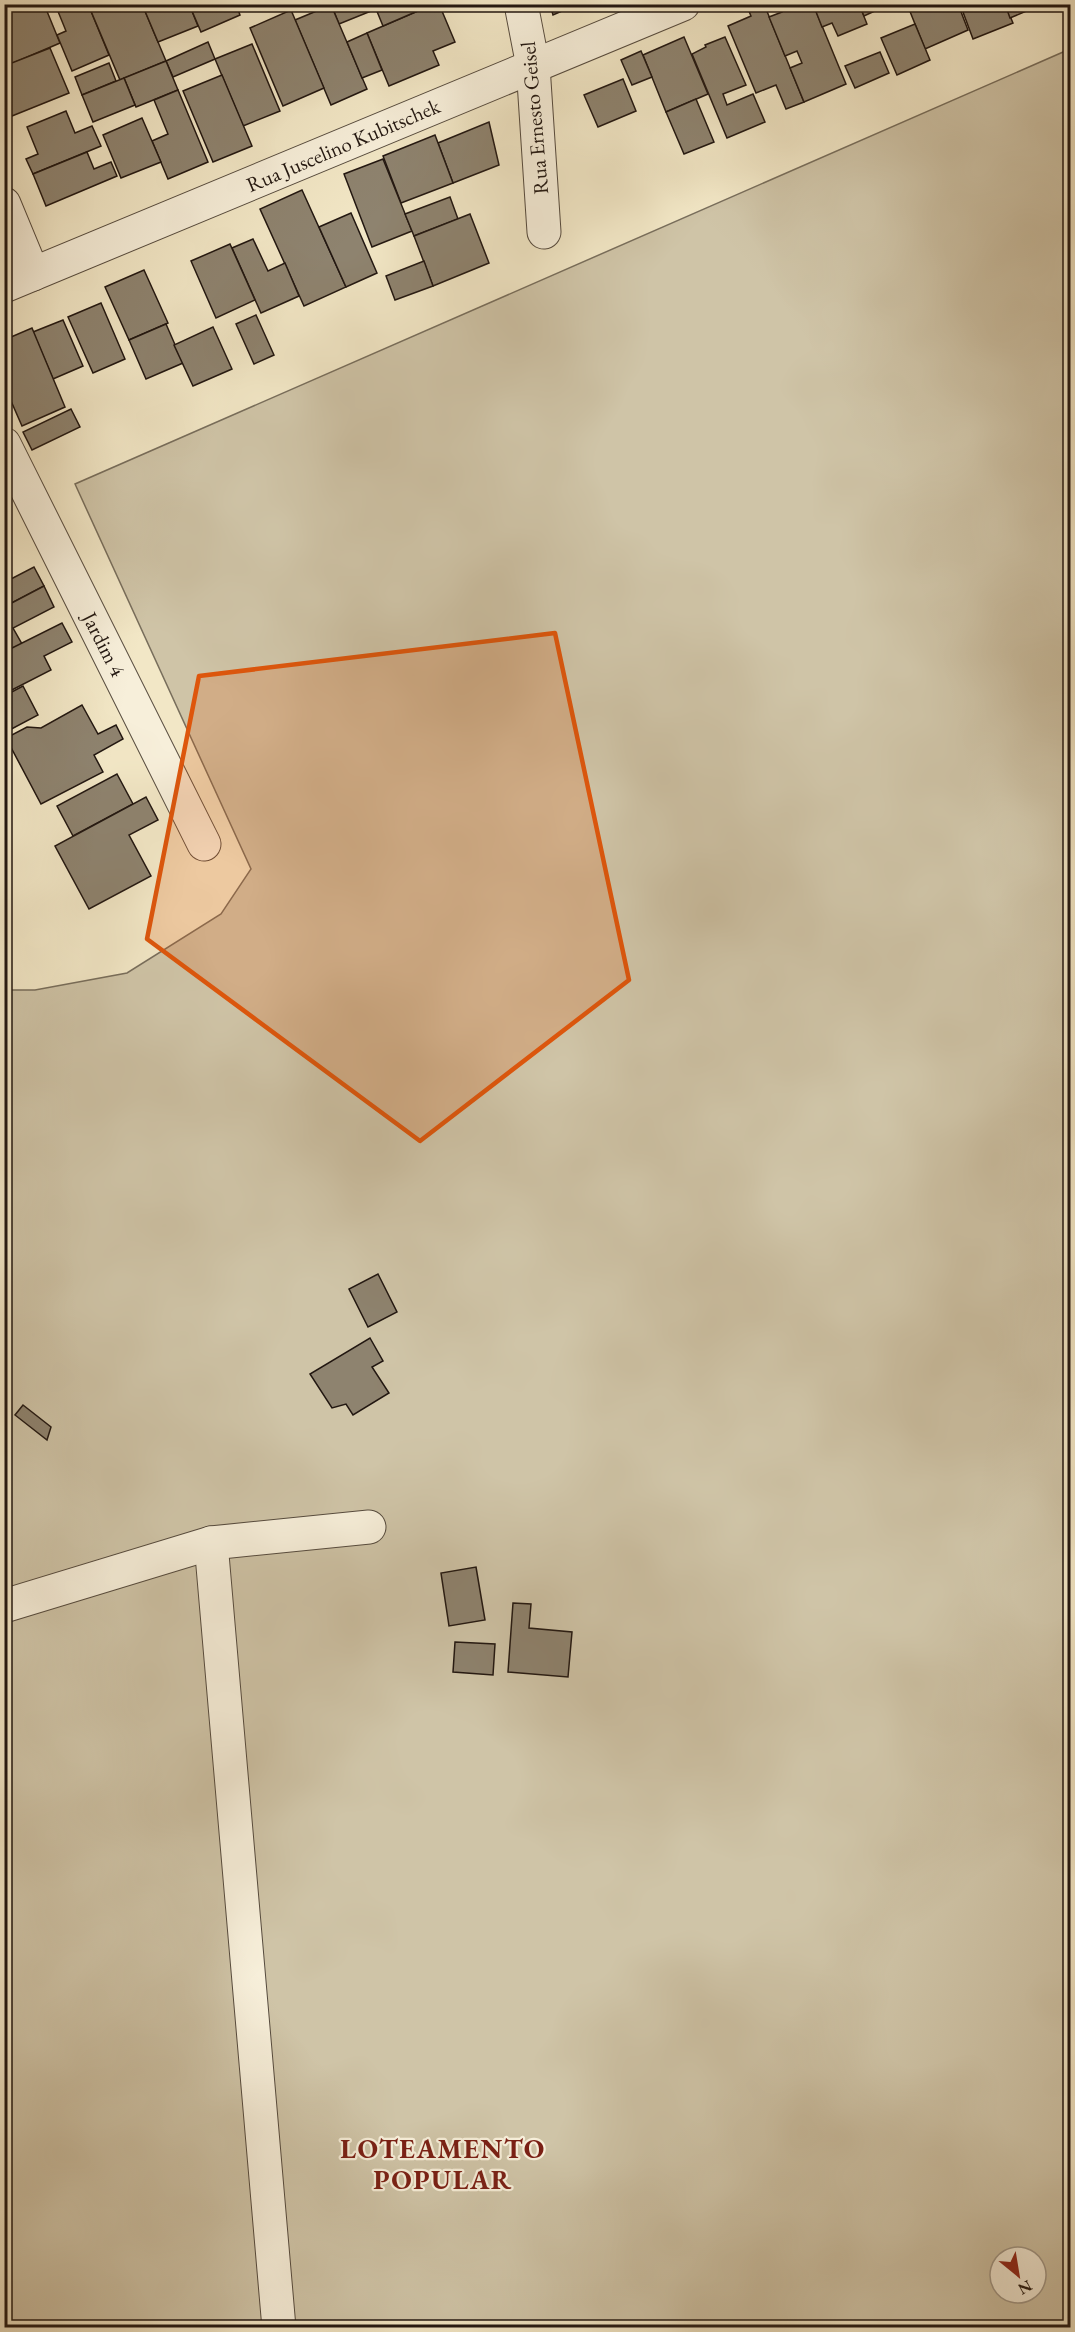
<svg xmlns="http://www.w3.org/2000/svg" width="1075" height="2332" font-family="'EB Garamond',serif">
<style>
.green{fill:#cfc4a7;stroke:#786e5c;stroke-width:1.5;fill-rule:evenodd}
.building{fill:#8e836f;stroke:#221711;stroke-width:1.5}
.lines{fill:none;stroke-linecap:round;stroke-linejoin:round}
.street-casing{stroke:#564b3e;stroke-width:35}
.street{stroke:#f7efda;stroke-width:33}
.marked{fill:#de560c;fill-opacity:0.2;stroke:#de560c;stroke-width:4.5;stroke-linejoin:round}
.labels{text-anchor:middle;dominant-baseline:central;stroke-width:4.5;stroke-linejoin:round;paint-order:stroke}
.street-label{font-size:21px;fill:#221711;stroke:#f7efda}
.district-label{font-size:27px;font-weight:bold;letter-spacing:1.5px;fill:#7a1f14;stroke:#f7efda}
</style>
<rect width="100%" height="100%" fill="#f2e7c6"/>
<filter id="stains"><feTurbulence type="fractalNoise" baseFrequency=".00333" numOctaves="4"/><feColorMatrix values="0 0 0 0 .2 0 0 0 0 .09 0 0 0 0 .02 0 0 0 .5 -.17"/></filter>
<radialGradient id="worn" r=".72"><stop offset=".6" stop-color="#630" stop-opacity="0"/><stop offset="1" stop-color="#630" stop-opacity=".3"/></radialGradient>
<path class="green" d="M 1070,49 L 1070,2327 L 5,2328 L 5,990 L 35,990 L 127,973 L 221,914 L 251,869 L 75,484 ZM 1000,2257 L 1036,2257 L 1036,2293 L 1000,2293 Z"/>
<g class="building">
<path d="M 4,4 L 44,4 L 60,43 L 11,64 L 4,47 Z"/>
<path d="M 55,4 L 88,4 L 109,55 L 72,71 L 57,35 L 66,31 Z"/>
<path d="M 88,4 L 142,4 L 166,61 L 120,80 Z"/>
<path d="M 142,4 L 189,4 L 198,26 L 158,42 Z"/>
<path d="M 189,4 L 236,4 L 240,15 L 201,32 Z"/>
<path d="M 434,4 L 439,4 L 455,42 L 433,51 L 439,65 L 389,86 L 367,33 Z"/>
<path d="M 434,4 L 383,26 L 376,9 L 339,24 L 331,4 Z"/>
<path d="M 550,4 L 578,4 L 553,15 Z"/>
<path d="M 746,4 L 764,4 L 804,102 L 786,109 L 776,85 L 756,93 L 728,26 L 751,16 Z"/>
<path d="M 784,4 L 813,4 L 846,84 L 804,102 L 790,68 L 802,63 L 797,51 L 785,56 L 769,17 L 782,12 L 780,6 Z"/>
<path d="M 813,4 L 859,4 L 867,24 L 838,36 L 832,23 L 822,27 Z"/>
<path d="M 859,4 L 890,4 L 864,16 Z"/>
<path d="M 907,4 L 958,4 L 968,30 L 925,49 Z"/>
<path d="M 960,4 L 1005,4 L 1013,23 L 973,39 Z"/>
<path d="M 1005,4 L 1043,4 L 1010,18 Z"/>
<path d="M 331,5 L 367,89 L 331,105 L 295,20 Z"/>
<path d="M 291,10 L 324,88 L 283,106 L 250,28 Z"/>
<path d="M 915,24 L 930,60 L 897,75 L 881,38 Z"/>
<path d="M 367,33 L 382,70 L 362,78 L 347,42 Z"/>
<path d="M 684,37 L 708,94 L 666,112 L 643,55 Z"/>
<path d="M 725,37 L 746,85 L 723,94 L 727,105 L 753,94 L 765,122 L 727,138 L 692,54 L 706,47 L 705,45 Z"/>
<path d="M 208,42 L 215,59 L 173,77 L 166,61 Z"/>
<path d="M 252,44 L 280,111 L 243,126 L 215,59 Z"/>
<path d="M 50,48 L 69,93 L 12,116 L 4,99 L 4,66 Z"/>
<path d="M 641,51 L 652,77 L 632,85 L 621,60 Z"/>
<path d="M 880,52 L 889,73 L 855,88 L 845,66 Z"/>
<path d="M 166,61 L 178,90 L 136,107 L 124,78 Z"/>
<path d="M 109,63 L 116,81 L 82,95 L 75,77 Z"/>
<path d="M 222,75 L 252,146 L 213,162 L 183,91 Z"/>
<path d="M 124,78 L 135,105 L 93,122 L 82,95 Z"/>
<path d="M 623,79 L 636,111 L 598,127 L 584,95 Z"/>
<path d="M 178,90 L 208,162 L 168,179 L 152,141 L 168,134 L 154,100 Z"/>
<path d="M 696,99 L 714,142 L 684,154 L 666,112 Z"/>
<path d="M 66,111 L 75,133 L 92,126 L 101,146 L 33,174 L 26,159 L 38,154 L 27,127 Z"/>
<path d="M 142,118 L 161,162 L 121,178 L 103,135 Z"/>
<path d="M 489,122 L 499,165 L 453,183 L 438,143 Z"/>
<path d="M 435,135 L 453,183 L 401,203 L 383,156 Z"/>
<path d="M 87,152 L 94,169 L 111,162 L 117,176 L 46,206 L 33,174 Z"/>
<path d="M 383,159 L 412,231 L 372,247 L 344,174 Z"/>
<path d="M 302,190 L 346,287 L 304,306 L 260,209 Z"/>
<path d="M 450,197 L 458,219 L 414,236 L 405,214 Z"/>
<path d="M 351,213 L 377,273 L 346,287 L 319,227 Z"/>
<path d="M 470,214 L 489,263 L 433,286 L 414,236 Z"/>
<path d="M 253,239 L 268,271 L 285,263 L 299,296 L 261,313 L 232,248 Z"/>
<path d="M 230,244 L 255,300 L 216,318 L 191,261 Z"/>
<path d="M 424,261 L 433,286 L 395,300 L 386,276 Z"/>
<path d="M 144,270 L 168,323 L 129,340 L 105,287 Z"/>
<path d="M 101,303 L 125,359 L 93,373 L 68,317 Z"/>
<path d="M 256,315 L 274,355 L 254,364 L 236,324 Z"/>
<path d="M 63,320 L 83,366 L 53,379 L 33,332 Z"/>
<path d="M 166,324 L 183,363 L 146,379 L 129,340 Z"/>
<path d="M 213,327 L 232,369 L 193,386 L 174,345 Z"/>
<path d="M 32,328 L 65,407 L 22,426 L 4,385 L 4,340 Z"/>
<path d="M 71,409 L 80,427 L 32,450 L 23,432 Z"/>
<path d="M 34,567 L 44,586 L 4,607 L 4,568 L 11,579 Z"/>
<path d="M 44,586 L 54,607 L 13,628 L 22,644 L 4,652 L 4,607 Z"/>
<path d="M 62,623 L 72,642 L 44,656 L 51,670 L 4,694 L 4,652 Z"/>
<path d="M 23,686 L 38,715 L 4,733 L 4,696 Z"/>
<path d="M 82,705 L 98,734 L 116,725 L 123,739 L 94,755 L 103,772 L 41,804 L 6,738 L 27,727 L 41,728 Z"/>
<path d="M 117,774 L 133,804 L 73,836 L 57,806 Z"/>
<path d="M 146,797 L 158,820 L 129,835 L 151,876 L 89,909 L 55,846 Z"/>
<path d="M 378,1274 L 397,1312 L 368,1327 L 349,1289 Z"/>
<path d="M 370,1338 L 383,1361 L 372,1367 L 389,1393 L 353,1415 L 346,1404 L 332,1408 L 310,1374 Z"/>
<path d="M 23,1405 L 51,1427 L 47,1440 L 15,1415 Z"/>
<path d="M 476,1567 L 485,1620 L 449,1626 L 441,1573 Z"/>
<path d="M 513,1603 L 531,1604 L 529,1628 L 572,1632 L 568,1677 L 508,1672 Z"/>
<path d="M 455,1642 L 495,1644 L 493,1675 L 453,1672 Z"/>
</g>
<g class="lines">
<g class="street-casing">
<g id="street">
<path d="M 521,4 L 533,66 L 544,232"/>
<path d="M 4,204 L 33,274"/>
<path d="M 4,286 L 683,4"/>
<path d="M 4,444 L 204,844"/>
<path d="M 211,1543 L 279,2328"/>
<path d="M 4,1606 L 211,1543 L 369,1527"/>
</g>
</g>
<use href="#street" class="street"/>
</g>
<path class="marked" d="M 555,633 L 629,980 L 420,1141 L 147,939 L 199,676 Z"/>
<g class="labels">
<g class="street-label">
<text transform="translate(534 118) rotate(-95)">Rua Ernesto Geisel</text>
<text transform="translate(343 145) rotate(-23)">Rua Juscelino Kubitschek</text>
<text transform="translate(104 644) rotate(63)">Jardim 4</text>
</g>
<g class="district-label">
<text x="443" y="2148">LOTEAMENTO<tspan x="443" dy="31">POPULAR</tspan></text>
</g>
</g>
<rect width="1075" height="2332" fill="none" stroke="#f2e7c6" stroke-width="24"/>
<rect x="6" y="6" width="1063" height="2320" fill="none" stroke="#221711" stroke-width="3"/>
<rect x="12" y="12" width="1051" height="2308" fill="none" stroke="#221711" stroke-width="1.5"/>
<g transform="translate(1018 2275) rotate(150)"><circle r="28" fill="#f7efda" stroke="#a2998a" stroke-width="1.5"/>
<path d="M0-4.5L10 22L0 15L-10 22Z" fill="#8f2418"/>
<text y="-9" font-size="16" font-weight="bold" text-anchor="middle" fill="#221711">N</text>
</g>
<rect width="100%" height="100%" filter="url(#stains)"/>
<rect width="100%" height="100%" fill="url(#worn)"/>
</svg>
